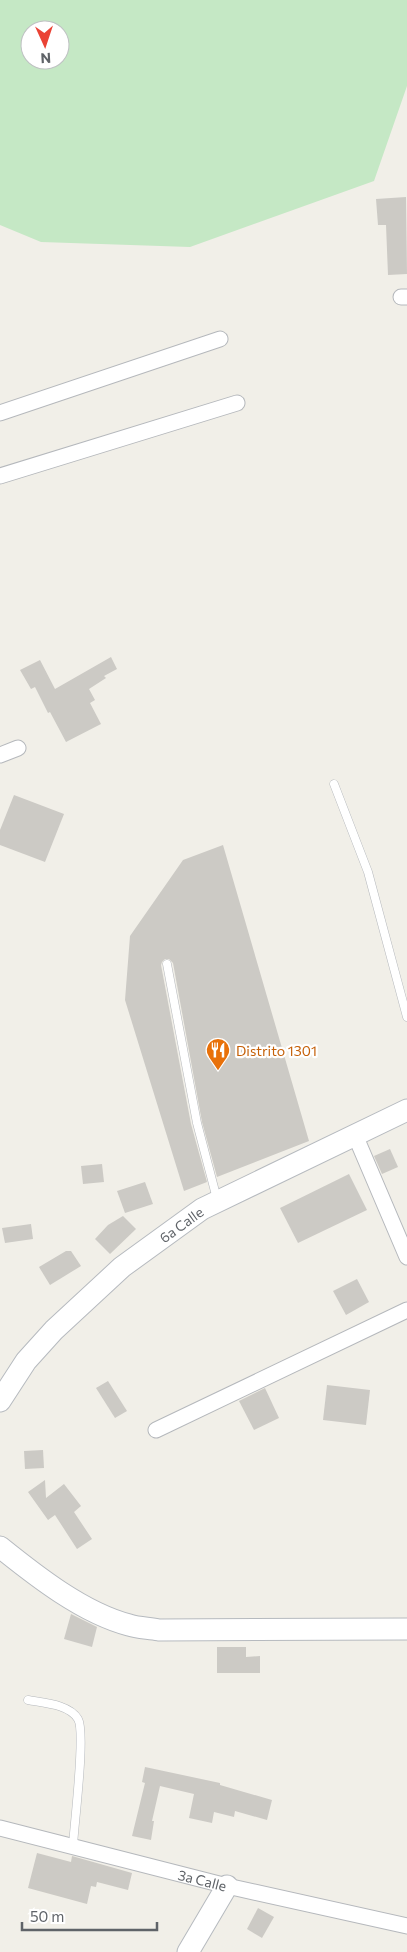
<svg xmlns="http://www.w3.org/2000/svg" width="407" height="1952" font-family="Commissioner,sans-serif">
<style>
.green{fill:#c5e8c5;fill-rule:evenodd}
.building{fill:#cccac5}
.lines{fill:none;stroke-linecap:round;stroke-linejoin:round}
.lane-casing{stroke:#b5b8bc;stroke-width:9}
.street-casing{stroke:#b5b8bc;stroke-width:17}
.secondary-casing{stroke:#b6babf;stroke-width:23}
.lane{stroke:#fff;stroke-width:8}
.street{stroke:#fff;stroke-width:15}
.secondary{stroke:#fff;stroke-width:21}
.labels{text-anchor:middle;dominant-baseline:central;stroke-width:4.5;stroke-linejoin:round;paint-order:stroke}
.food-label{font-size:14px;fill:#c56008;stroke:#fff;text-anchor:start}
.street-label{font-size:14px;fill:#5f6368;stroke:#fff}
</style>
<rect width="100%" height="100%" fill="#f1efe8"/>
<path class="green" d="M 0,0 L 407,0 L 407,86 L 374,181 L 190,247 L 41,242 L 0,225 ZM 30,30 L 60,30 L 60,60 L 30,60 Z"/>
<g class="building">
<path d="M 406,197 L 407,274 L 388,275 L 386,225 L 378,225 L 376,199 Z"/>
<path d="M 111,657 L 117,669 L 104,676 L 106,678 L 89,689 L 95,700 L 90,703 L 101,724 L 66,742 L 50,712 L 48,713 L 35,687 L 31,689 L 20,670 L 40,660 L 55,689 Z"/>
<path d="M 14,795 L 64,814 L 45,862 L 0,845 L 0,830 Z"/>
<path d="M 223,845 L 309,1141 L 217,1177 L 202,1122 L 173,963 L 169,959 L 165,959 L 162,962 L 161,965 L 191,1124 L 207,1182 L 184,1191 L 125,1000 L 130,936 L 183,860 Z"/>
<path d="M 390,1149 L 398,1167 L 382,1174 L 374,1156 Z"/>
<path d="M 102,1164 L 104,1182 L 83,1184 L 81,1166 Z"/>
<path d="M 349,1174 L 367,1210 L 298,1243 L 280,1208 Z"/>
<path d="M 145,1182 L 153,1204 L 125,1213 L 117,1191 Z"/>
<path d="M 123,1216 L 136,1229 L 110,1254 L 95,1239 L 108,1225 Z"/>
<path d="M 31,1224 L 33,1239 L 5,1243 L 2,1228 Z"/>
<path d="M 66,1251 L 71,1251 L 81,1266 L 50,1285 L 39,1267 Z"/>
<path d="M 357,1279 L 369,1302 L 346,1315 L 333,1291 Z"/>
<path d="M 108,1381 L 127,1411 L 115,1418 L 96,1388 Z"/>
<path d="M 327,1385 L 370,1390 L 366,1425 L 323,1420 Z"/>
<path d="M 265,1388 L 279,1418 L 254,1430 L 239,1401 Z"/>
<path d="M 43,1450 L 44,1468 L 25,1469 L 24,1451 Z"/>
<path d="M 45,1480 L 46,1498 L 64,1484 L 81,1506 L 74,1512 L 92,1539 L 77,1549 L 55,1515 L 48,1520 L 28,1492 Z"/>
<path d="M 71,1614 L 97,1627 L 92,1647 L 64,1639 Z"/>
<path d="M 217,1647 L 246,1647 L 246,1657 L 260,1656 L 260,1673 L 217,1673 Z"/>
<path d="M 145,1767 L 220,1783 L 220,1785 L 272,1800 L 267,1820 L 235,1811 L 234,1817 L 214,1812 L 212,1823 L 189,1818 L 194,1794 L 160,1786 L 152,1821 L 154,1821 L 151,1840 L 132,1836 L 145,1783 L 142,1782 Z"/>
<path d="M 37,1853 L 71,1862 L 72,1856 L 132,1873 L 128,1890 L 97,1882 L 96,1887 L 91,1886 L 87,1904 L 28,1888 Z"/>
<path d="M 258,1908 L 274,1917 L 262,1938 L 247,1929 Z"/>
</g>
<g class="lines">
<g class="lane-casing">
<g id="lane">
<path d="M 334,784 L 368,872 L 407,1017"/>
<path d="M 167,964 L 197,1123 L 217,1199"/>
<path d="M 28,1700 C 43,1703 69,1704 78,1719 C 86,1733 74,1825 73,1846"/>
</g>
</g>
<g class="street-casing">
<g id="street">
<path d="M 401,297 L 407,297"/>
<path d="M 0,413 L 220,339"/>
<path d="M 0,476 L 237,403"/>
<path d="M 0,755 L 18,748"/>
<path d="M 355,1135 L 407,1257"/>
<path d="M 156,1430 L 407,1310"/>
<path id="s1" d="M 0,1828 L 227,1886 L 407,1926"/>
</g>
</g>
<g class="secondary-casing">
<g id="secondary">
<path id="s2" d="M 0,1401 L 26,1361 L 54,1330 L 122,1267 L 202,1209 L 407,1110"/>
<path d="M 0,1547 C 36,1576 83,1613 129,1625 C 138,1628 149,1628 159,1630 L 407,1629"/>
<path d="M 188,1952 L 227,1886"/>
</g>
</g>
<use href="#lane" class="lane"/>
<use href="#street" class="street"/>
<use href="#secondary" class="secondary"/>
</g>
<defs>
<g id="restaurant-pin" transform="scale(1.25)"><path d="M0 17L-7.5 6A9.5 9.5 0 1 1 7.5 6Z" fill="#e8710a" stroke="#fff"/><path d="M-5-6h1v4h1v-4h1v4h1v-4h1v5L-1.5 .5V6h-2V.5L-5-1ZM5-6V6H3V1.5H1.5Q1.5-4 5-6Z" fill="#fff"/></g>
</defs>
<g fill-rule="evenodd">
<use href="#restaurant-pin" x="218" y="1050"/>
</g>
<g class="labels">
<g class="food-label">
<text x="236" y="1050">Distrito 1301</text>
</g>
<g class="street-label">
<text stroke="none"><textPath href="#s2" startOffset="255">6a Calle</textPath></text>
<text stroke="none"><textPath href="#s1" startOffset="209">3a Calle</textPath></text>
</g>
</g>
<g transform="translate(45 45) rotate(177)"><circle r="24" fill="#ffffff" stroke="#bfc1c3"/>
<path d="M0-4L9 19L0 12L-9 19Z" fill="#ea4335"/>
<text y="-8" font-size="14" font-weight="bold" text-anchor="middle" fill="#5f6368">N</text>
</g>
<path d="M22 1922v8h135v-8" fill="none" stroke="#5f6368" stroke-width="2.5"/>
<text x="30" y="1922" font-size="15" fill="#5f6368" stroke="#ffffff" stroke-width="4" paint-order="stroke">50 m</text>
</svg>
